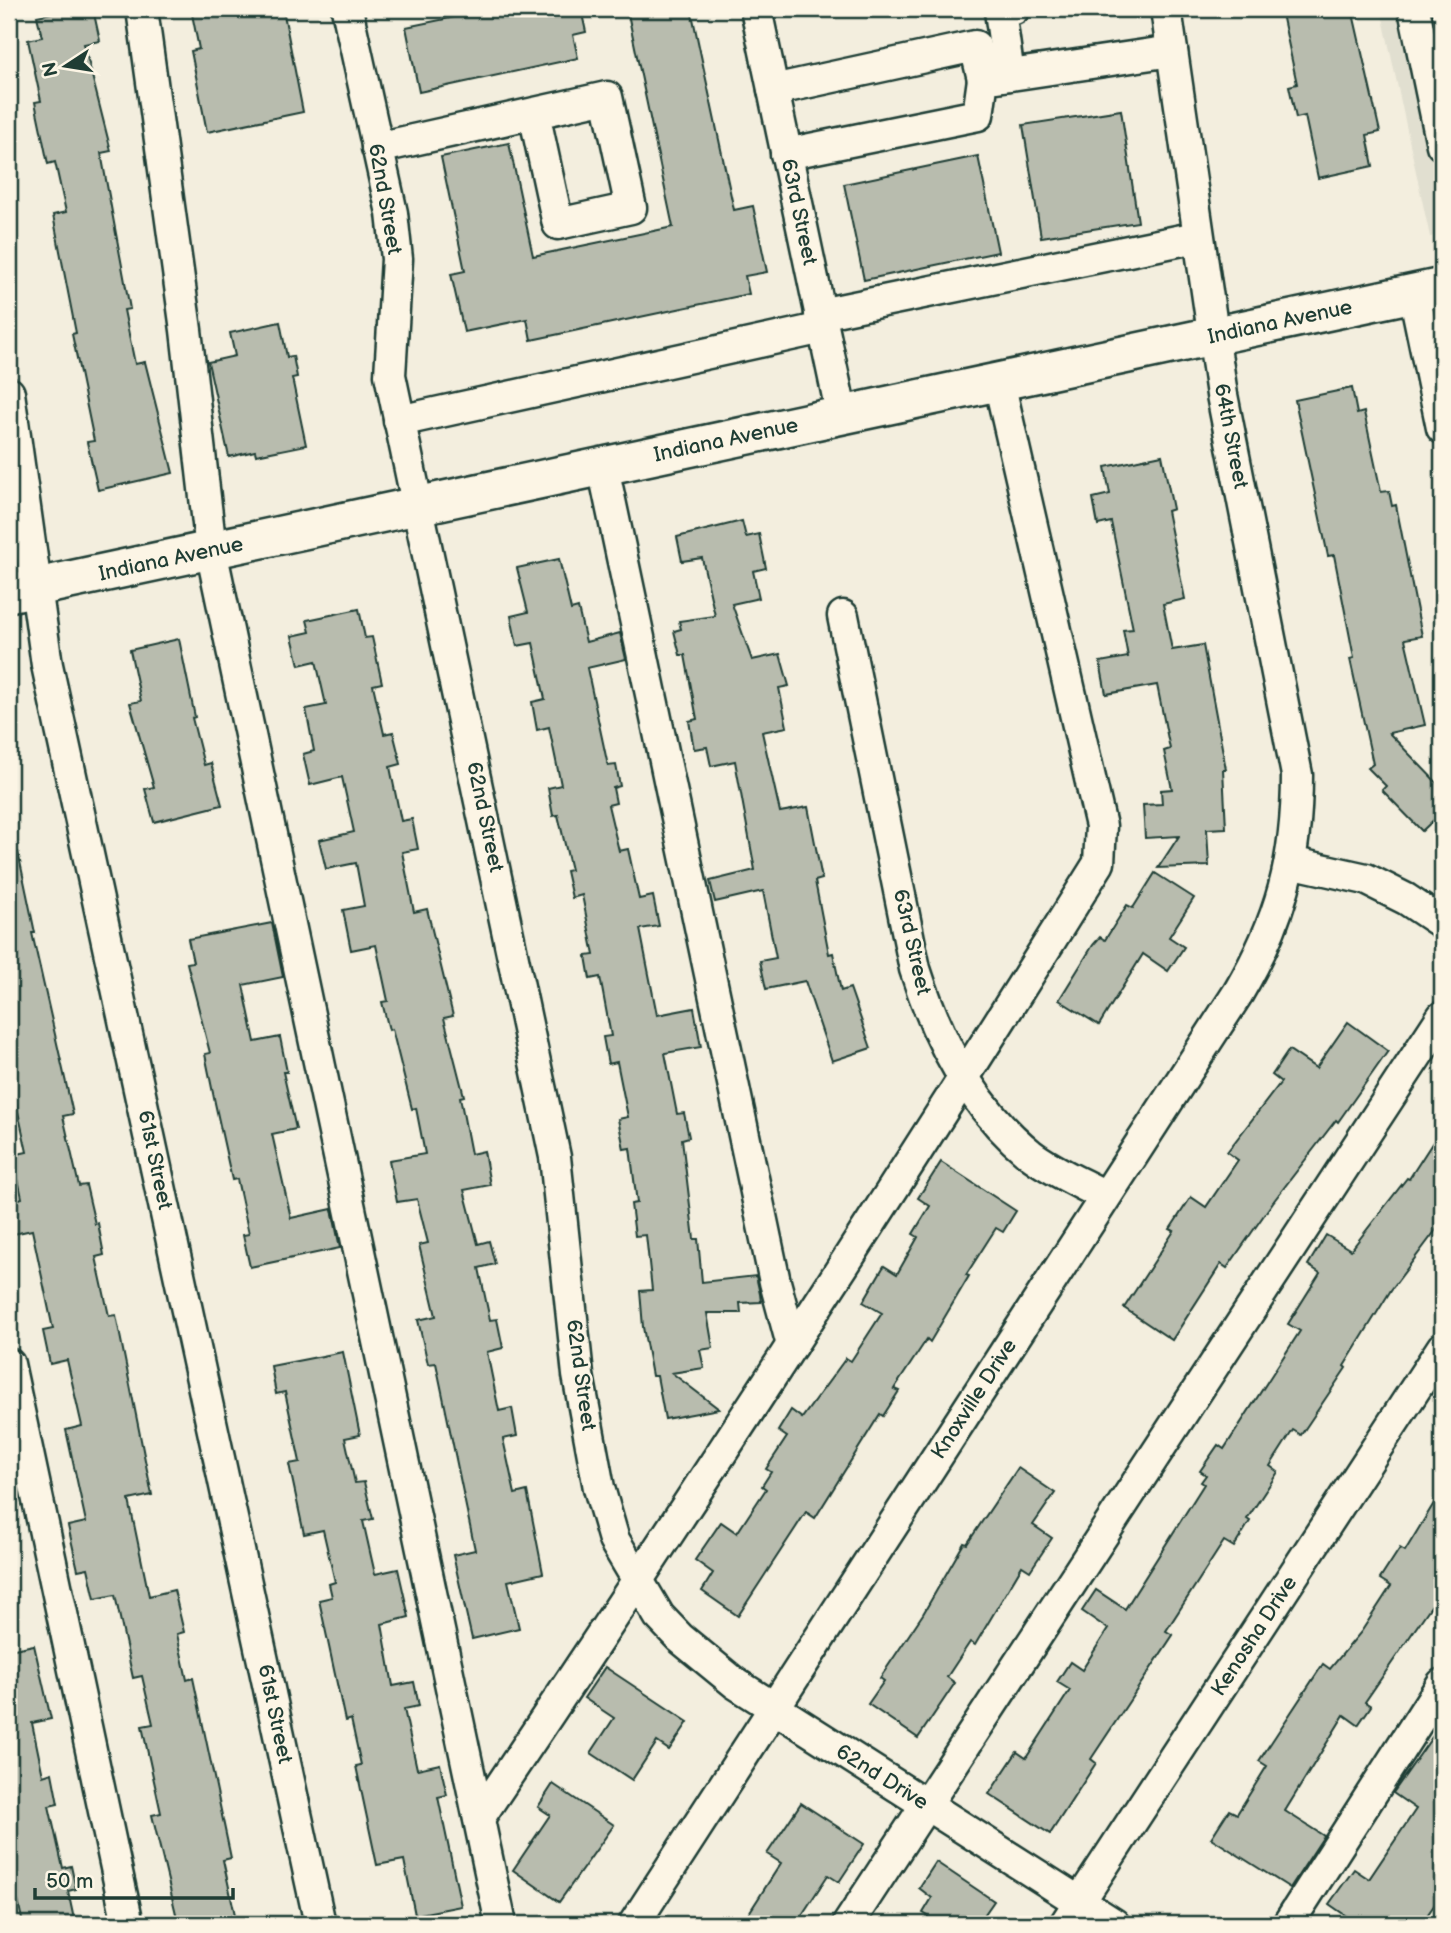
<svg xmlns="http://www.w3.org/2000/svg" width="1451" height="1933" font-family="'Balsamiq Sans',sans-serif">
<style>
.built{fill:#e1dfd0}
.building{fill:#b8bcae;stroke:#1f3d34;stroke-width:2}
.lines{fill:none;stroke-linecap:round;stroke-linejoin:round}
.minor-casing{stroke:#1f3d34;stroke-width:35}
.major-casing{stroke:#1f3d34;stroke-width:42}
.minor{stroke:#fcf5e5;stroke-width:30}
.major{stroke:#fcf5e5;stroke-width:37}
.labels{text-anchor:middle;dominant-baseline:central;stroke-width:5;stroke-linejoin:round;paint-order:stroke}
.street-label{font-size:21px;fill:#1f3d34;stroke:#fcf5e5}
</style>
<rect width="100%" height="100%" fill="#f3eede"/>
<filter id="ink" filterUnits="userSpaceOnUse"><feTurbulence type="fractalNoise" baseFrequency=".0143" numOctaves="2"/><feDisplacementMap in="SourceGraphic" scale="14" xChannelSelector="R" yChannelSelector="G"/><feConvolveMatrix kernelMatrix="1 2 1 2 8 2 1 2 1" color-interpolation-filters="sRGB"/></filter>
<g filter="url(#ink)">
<path class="built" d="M 1381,9 L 1442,9 L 1442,235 L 1430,237 Z"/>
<g class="building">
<path d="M 71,9 L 93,9 L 100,41 L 84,44 L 111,151 L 101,153 L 130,309 L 124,310 L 135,364 L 145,362 L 173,473 L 98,490 L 87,442 L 94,441 L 72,334 L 76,333 L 53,215 L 66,212 L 55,162 L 48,164 L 35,102 L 41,101 L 28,40 L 42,37 L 37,16 Z"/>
<path d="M 191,9 L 283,9 L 303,112 L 207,132 L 191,51 L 199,49 Z"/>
<path d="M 494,9 L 581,9 L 586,32 L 573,35 L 578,58 L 419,92 L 406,27 Z"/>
<path d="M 627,9 L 691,9 L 734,210 L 753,206 L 767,272 L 745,276 L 749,294 L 531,340 L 527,319 L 464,332 L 451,274 L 465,271 L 441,157 L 509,143 L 533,256 L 673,227 Z"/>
<path d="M 1281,9 L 1352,9 L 1380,132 L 1367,135 L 1373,166 L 1318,178 L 1305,116 L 1296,118 L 1289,86 L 1297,84 Z"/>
<path d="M 1121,110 L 1138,222 L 1041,237 L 1023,125 Z"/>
<path d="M 978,156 L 998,252 L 864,280 L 844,184 Z"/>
<path d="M 280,322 L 287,357 L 293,356 L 297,377 L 292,378 L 306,445 L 256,455 L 255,451 L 229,457 L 208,362 L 235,356 L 230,333 Z"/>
<path d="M 1352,388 L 1357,414 L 1364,412 L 1381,492 L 1389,491 L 1392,506 L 1396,505 L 1422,636 L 1405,639 L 1425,725 L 1389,733 L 1442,788 L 1442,812 L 1422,831 L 1382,790 L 1386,786 L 1368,768 L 1373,764 L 1350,659 L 1354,658 L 1334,555 L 1328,556 L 1295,400 Z"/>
<path d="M 1162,455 L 1173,509 L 1167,511 L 1185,599 L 1163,604 L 1172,650 L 1203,645 L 1226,769 L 1223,769 L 1226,828 L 1207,829 L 1209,866 L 1158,868 L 1179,836 L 1145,838 L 1143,805 L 1162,804 L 1161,790 L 1172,789 L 1164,751 L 1170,749 L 1157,685 L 1106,694 L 1100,662 L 1128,657 L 1123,630 L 1133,629 L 1111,522 L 1098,525 L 1093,498 L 1110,494 L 1105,467 Z"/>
<path d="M 742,521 L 746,537 L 759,534 L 766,568 L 753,571 L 759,598 L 732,604 L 752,660 L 780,654 L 789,686 L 779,688 L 787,727 L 762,732 L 780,812 L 808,807 L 822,879 L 815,881 L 829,954 L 833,953 L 841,991 L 850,988 L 871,1048 L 832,1061 L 805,981 L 766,989 L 760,961 L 776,958 L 763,891 L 715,902 L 710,881 L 755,870 L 735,761 L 711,766 L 707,747 L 694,749 L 689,721 L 697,719 L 685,655 L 680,655 L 674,631 L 681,629 L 679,621 L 715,616 L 702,558 L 682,561 L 677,537 Z"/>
<path d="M 559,559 L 571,610 L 578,608 L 586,642 L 620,633 L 626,659 L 587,668 L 608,766 L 616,765 L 620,786 L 613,788 L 616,803 L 608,805 L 619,851 L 628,849 L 639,899 L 653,896 L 659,926 L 640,929 L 657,1015 L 694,1008 L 701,1047 L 665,1053 L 677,1114 L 684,1113 L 689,1137 L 682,1139 L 694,1239 L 698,1239 L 702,1282 L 756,1276 L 760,1294 L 761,1302 L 740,1303 L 741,1313 L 707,1313 L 713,1348 L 700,1350 L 704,1368 L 672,1373 L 719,1409 L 665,1419 L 657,1376 L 652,1376 L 643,1327 L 640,1291 L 652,1290 L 646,1235 L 635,1236 L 631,1204 L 637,1203 L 630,1148 L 624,1149 L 618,1119 L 628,1117 L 617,1062 L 608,1064 L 603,1037 L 611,1036 L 600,977 L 590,979 L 586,956 L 594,955 L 582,895 L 572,898 L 566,871 L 571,870 L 558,815 L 553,816 L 548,788 L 561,785 L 549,727 L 537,730 L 532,702 L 545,699 L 533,643 L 517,646 L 511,616 L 528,612 L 517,568 Z"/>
<path d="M 359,609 L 365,638 L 372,637 L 382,683 L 373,685 L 384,734 L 393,732 L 401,764 L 390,767 L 401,821 L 412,819 L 418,849 L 402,852 L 414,912 L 427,909 L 453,1016 L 444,1018 L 464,1096 L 460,1097 L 471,1154 L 484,1151 L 490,1185 L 464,1190 L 478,1244 L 489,1241 L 495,1264 L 479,1268 L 490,1320 L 497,1319 L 503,1348 L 487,1352 L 499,1411 L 512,1408 L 517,1436 L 503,1439 L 515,1494 L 527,1491 L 543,1573 L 508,1581 L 519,1628 L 472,1639 L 453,1555 L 475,1550 L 436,1363 L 428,1364 L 418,1320 L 436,1316 L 419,1245 L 428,1243 L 417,1199 L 397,1202 L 389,1160 L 425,1154 L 416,1108 L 412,1109 L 392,1029 L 389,1030 L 382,1002 L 388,1001 L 376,945 L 351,950 L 343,910 L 364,906 L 356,863 L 326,869 L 319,840 L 354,832 L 342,777 L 310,785 L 303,754 L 314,751 L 306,709 L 326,705 L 316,661 L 299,665 L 292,636 L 310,632 L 307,620 Z"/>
<path d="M 179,639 L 195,717 L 192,718 L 204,765 L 211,763 L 222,805 L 154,822 L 145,789 L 154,787 L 130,703 L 141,701 L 130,650 Z"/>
<path d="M 18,852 L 35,933 L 32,933 L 73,1114 L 63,1116 L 79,1186 L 86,1185 L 95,1224 L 98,1223 L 104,1255 L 96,1257 L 109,1316 L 116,1315 L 152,1495 L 129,1500 L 149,1596 L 174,1590 L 184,1632 L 177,1634 L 187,1680 L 193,1678 L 231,1858 L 223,1860 L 237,1924 L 186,1924 L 184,1916 L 177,1918 L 152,1815 L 161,1813 L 142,1726 L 153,1724 L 142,1676 L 133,1678 L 115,1595 L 95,1599 L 88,1568 L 78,1570 L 68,1526 L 86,1522 L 66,1430 L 82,1426 L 67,1360 L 50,1364 L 43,1331 L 53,1329 L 32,1230 L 9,1235 L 9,1202 L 22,1198 L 13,1155 L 27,1152 L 11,1080 L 9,1081 L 9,853 Z"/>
<path d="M 1155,873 L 1194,898 L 1169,937 L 1184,947 L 1168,971 L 1143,954 L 1099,1025 L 1059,1000 L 1093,945 L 1100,937 L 1105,940 L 1127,905 L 1133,908 Z"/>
<path d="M 272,923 L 283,977 L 243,985 L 255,1042 L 280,1037 L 287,1072 L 283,1072 L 296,1129 L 272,1134 L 291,1218 L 332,1209 L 340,1248 L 250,1267 L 243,1235 L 249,1234 L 237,1179 L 232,1180 L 215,1103 L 205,1054 L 210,1053 L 187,963 L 193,962 L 188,939 Z"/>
<path d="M 1348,1022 L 1388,1051 L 1338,1122 L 1336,1120 L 1273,1202 L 1227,1268 L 1221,1264 L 1172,1340 L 1124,1308 L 1174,1231 L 1170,1229 L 1191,1197 L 1206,1207 L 1238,1160 L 1227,1152 L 1281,1082 L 1272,1075 L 1289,1050 L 1316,1068 Z"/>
<path d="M 1442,1128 L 1442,1222 L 1391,1290 L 1344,1366 L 1346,1368 L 1301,1435 L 1293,1430 L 1270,1466 L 1278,1472 L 1247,1519 L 1250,1521 L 1234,1547 L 1224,1541 L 1166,1631 L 1173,1635 L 1091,1759 L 1096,1763 L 1050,1834 L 989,1794 L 1017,1752 L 1026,1758 L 1070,1690 L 1057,1682 L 1070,1662 L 1082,1670 L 1108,1629 L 1082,1611 L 1096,1590 L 1125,1609 L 1204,1484 L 1201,1482 L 1206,1475 L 1200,1471 L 1218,1445 L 1224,1449 L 1300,1331 L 1288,1324 L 1320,1273 L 1308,1265 L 1326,1235 L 1351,1250 L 1407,1178 L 1409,1179 Z"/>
<path d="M 941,1162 L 1016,1211 L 1003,1232 L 996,1228 L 966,1275 L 969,1276 L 930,1342 L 927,1339 L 894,1389 L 899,1391 L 883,1416 L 880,1414 L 815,1518 L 806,1512 L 738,1616 L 702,1591 L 713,1573 L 695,1560 L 721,1522 L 737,1533 L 766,1489 L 762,1486 L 771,1472 L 766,1469 L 787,1437 L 778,1431 L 791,1410 L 802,1418 L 846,1358 L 851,1361 L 882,1313 L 863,1302 L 884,1266 L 897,1274 L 918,1237 L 913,1234 L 930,1206 L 918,1198 Z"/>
<path d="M 343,1352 L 360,1435 L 345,1438 L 355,1483 L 364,1482 L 373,1519 L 363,1521 L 375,1574 L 398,1569 L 409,1617 L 382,1624 L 393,1686 L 414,1682 L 419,1706 L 404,1709 L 417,1769 L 440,1764 L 447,1795 L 438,1797 L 461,1906 L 415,1915 L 404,1860 L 377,1865 L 356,1766 L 361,1765 L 351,1719 L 345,1721 L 319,1600 L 332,1597 L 329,1584 L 335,1582 L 323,1530 L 304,1534 L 289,1464 L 300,1462 L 285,1392 L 276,1394 L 271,1366 Z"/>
<path d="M 1018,1468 L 1055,1493 L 1033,1525 L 1052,1538 L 1030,1571 L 1022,1566 L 975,1645 L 970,1642 L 947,1677 L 955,1683 L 918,1738 L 868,1704 L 884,1681 L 880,1678 L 923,1614 L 964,1543 L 967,1544 Z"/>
<path d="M 1442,1490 L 1442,1590 L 1365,1702 L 1371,1706 L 1358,1725 L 1344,1715 L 1285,1811 L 1324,1836 L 1290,1888 L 1211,1838 L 1229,1810 L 1237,1814 L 1267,1766 L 1259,1761 L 1323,1664 L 1330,1669 L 1361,1632 L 1391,1586 L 1380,1579 L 1400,1548 L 1405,1551 Z"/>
<path d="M 34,1645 L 51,1719 L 32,1723 L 43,1776 L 52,1773 L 58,1804 L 49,1806 L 63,1868 L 71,1866 L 76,1889 L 68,1891 L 75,1924 L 23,1924 L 18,1901 L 12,1903 L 9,1889 L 9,1874 L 16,1873 L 9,1838 L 9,1650 Z"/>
<path d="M 605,1667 L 688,1722 L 669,1750 L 657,1742 L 632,1780 L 591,1753 L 614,1718 L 584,1698 Z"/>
<path d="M 1442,1723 L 1442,1894 L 1421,1924 L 1358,1924 L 1329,1904 L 1354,1869 L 1369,1879 L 1416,1809 L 1393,1793 Z"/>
<path d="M 553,1784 L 614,1825 L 559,1902 L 513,1870 L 550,1815 L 538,1807 Z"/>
<path d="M 801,1803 L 864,1844 L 839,1882 L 828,1875 L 796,1924 L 742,1924 L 781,1863 L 767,1854 Z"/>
<path d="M 936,1862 L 994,1901 L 978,1924 L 922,1924 L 928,1916 L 923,1913 L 932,1898 L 919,1888 Z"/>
</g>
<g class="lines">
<g class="minor-casing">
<g id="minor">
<path d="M 142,9 L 186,330 L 211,550 L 501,1924"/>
<path d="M 347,9 L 392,213 L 397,259 L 390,375 L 555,1157 L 578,1375 L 599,1488 L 614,1540 L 659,1616 L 680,1638 L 735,1683 L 1114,1924"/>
<path d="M 756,9 L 842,416"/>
<path d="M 1414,9 L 1442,145"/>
<path d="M 1009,75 L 1000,11 L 1014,9"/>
<path d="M 773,90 L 975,46 L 983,79"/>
<path d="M 377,148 L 607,97 L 631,208 L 558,224 L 534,113"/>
<path d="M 786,154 L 978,115 L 983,79 L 1172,51"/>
<path d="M 1414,293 L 1442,428"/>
<path d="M 820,314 L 1197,237"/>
<path d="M 9,393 L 47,665 L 320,1924"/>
<path d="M 399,421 L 823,328"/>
<path d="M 603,467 L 775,1282 L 792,1345"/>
<path d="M 843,616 L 915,969 C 937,1038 972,1107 1030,1154 C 1052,1171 1081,1183 1105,1196"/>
<path d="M 1290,862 L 1366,879 L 1406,899 L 1442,923"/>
<path d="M 9,1364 L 128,1924"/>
<path d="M 479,1818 C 691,1503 898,1185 1099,863 L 1101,826 L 999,382"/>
<path d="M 634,1924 L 1238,993 C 1281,920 1297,860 1297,775 L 1222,395 L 1166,9"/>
<path d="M 848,1924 L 1442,1017"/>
<path d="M 1065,1924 L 1442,1348"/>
<path d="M 1288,1924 L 1442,1684"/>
</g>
</g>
<g class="major-casing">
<path id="major" d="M 9,593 L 1442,287"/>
</g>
<use href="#minor" class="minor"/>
<use href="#major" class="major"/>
</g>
</g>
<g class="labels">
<g class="street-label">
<text transform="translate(385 199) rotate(80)">62nd Street</text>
<text transform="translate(799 212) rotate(78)">63rd Street</text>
<text transform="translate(1280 322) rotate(-12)">Indiana Avenue</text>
<text transform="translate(1231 436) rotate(79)">64th Street</text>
<text transform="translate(726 440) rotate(-12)">Indiana Avenue</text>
<text transform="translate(171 559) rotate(-12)">Indiana Avenue</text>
<text transform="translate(485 817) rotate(78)">62nd Street</text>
<text transform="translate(912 942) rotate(77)">63rd Street</text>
<text transform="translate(155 1160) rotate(78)">61st Street</text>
<text transform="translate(581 1375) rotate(82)">62nd Street</text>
<text transform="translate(974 1399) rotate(-57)">Knoxville Drive</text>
<text transform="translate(1254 1636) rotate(-57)">Kenosha Drive</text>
<text transform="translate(275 1714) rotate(78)">61st Street</text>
<text transform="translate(882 1777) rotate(32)">62nd Drive</text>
</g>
</g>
<rect width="1451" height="1933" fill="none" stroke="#fcf5e5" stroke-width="35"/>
<rect x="18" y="18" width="1416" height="1898" fill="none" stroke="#1f3d34" stroke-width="2.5" filter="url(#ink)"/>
<g transform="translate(66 66) rotate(258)" stroke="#fcf5e5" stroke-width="5" paint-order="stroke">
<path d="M0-5L12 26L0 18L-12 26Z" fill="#1f3d34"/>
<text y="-10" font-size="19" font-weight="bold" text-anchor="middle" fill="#1f3d34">N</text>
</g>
<path d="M35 1888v10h198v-10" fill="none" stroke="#1f3d34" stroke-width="3.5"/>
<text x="46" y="1888" font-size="21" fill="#1f3d34" stroke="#fcf5e5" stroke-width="5" paint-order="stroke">50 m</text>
</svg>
